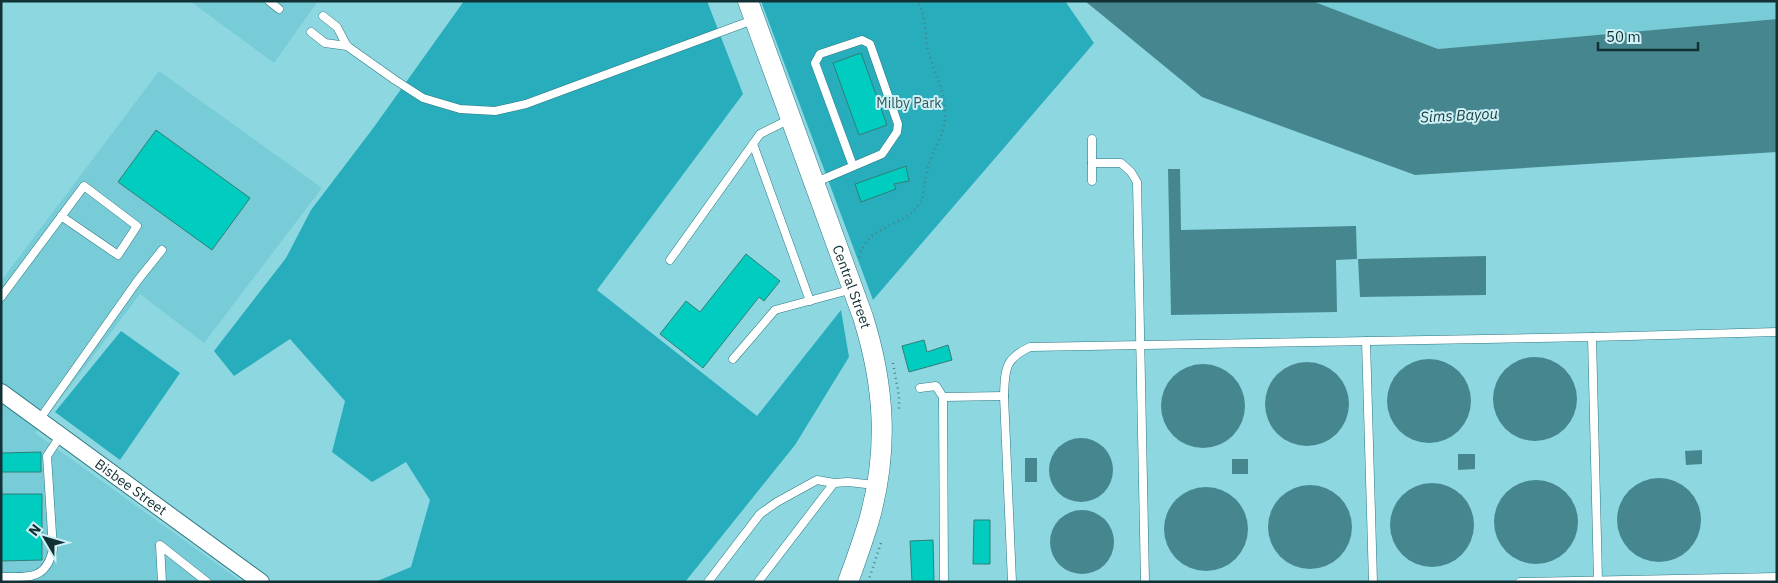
<svg xmlns="http://www.w3.org/2000/svg" width="1778" height="583" font-family="'IBM Plex Sans',sans-serif">
<style>
.built{fill:#77ccd7}
.green{fill:#28adbc}
.water{fill:#46878f}
.building{fill:#00cdc0;stroke:#327e76}
.lines{fill:none;stroke-linecap:round;stroke-linejoin:round}
.service-casing{stroke:#2d7982;stroke-width:9}
.minor-casing{stroke:#2d7982;stroke-width:18}
.tertiary-casing{stroke:#2d7982;stroke-width:21}
.path{stroke:#4c8086;stroke-width:2.5;stroke-dasharray:1 4;stroke-linecap:butt}
.service{stroke:#fff;stroke-width:8}
.minor{stroke:#fff;stroke-width:16}
.tertiary{stroke:#fff;stroke-width:20}
.labels{text-anchor:middle;dominant-baseline:central;stroke-width:4;stroke-linejoin:round;paint-order:stroke}
.park-label{font-size:14px;fill:#35575b;stroke:#cef1f6}
.street-label{font-size:14px;fill:#123135;stroke:#cef1f6}
.water-label{font-size:15px;font-style:italic;fill:#15363b;stroke:#cef1f6}
</style>
<rect width="100%" height="100%" fill="#8dd7e1"/>
<g class="built">
<path d="M 190,1 L 318,1 L 274,63 Z"/>
<path d="M 1312,1 L 1777,1 L 1777,19 L 1438,49 Z"/>
<path d="M 159,71 L 322,188 L 204,343 L 140,294 L 35,433 L 242,582 L 1,582 L 1,281 Z"/>
</g>
<g class="green">
<path d="M 464,1 L 707,1 L 743,94 L 597,290 L 757,416 L 841,310 L 849,357 L 795,445 L 685,582 L 375,582 L 411,567 L 430,500 L 406,462 L 372,482 L 332,452 L 345,401 L 290,339 L 234,376 L 214,351 L 286,258 L 311,210 L 374,127 Z"/>
<path d="M 761,1 L 1065,1 L 1094,43 L 873,300 Z"/>
<path d="M 121,331 L 180,373 L 120,460 L 55,412 Z"/>
</g>
<g class="water">
<path d="M 1085,1 L 1312,1 L 1438,49 L 1777,19 L 1777,152 L 1415,175 L 1202,97 Z"/>
<path d="M 1168,169 L 1180,169 L 1181,230 L 1356,226 L 1357,259 L 1336,260 L 1337,312 L 1171,315 Z"/>
<path d="M 1486,256 L 1486,295 L 1360,297 L 1358,259 Z"/>
<circle cx="1535" cy="399" r="42"/>
<circle cx="1429" cy="401" r="42"/>
<circle cx="1307" cy="404" r="42"/>
<circle cx="1203" cy="406" r="42"/>
<circle cx="1081" cy="470" r="32"/>
<path d="M 1702,450 L 1702,464 L 1686,465 L 1685,451 Z"/>
<path d="M 1458,454 L 1475,454 L 1475,469 L 1458,470 Z"/>
<rect x="1025" y="458" width="12" height="24"/>
<rect x="1232" y="459" width="16" height="15"/>
<circle cx="1659" cy="520" r="42"/>
<circle cx="1536" cy="522" r="42"/>
<circle cx="1432" cy="525" r="42"/>
<circle cx="1310" cy="527" r="42"/>
<circle cx="1206" cy="529" r="42"/>
<circle cx="1082" cy="542" r="32"/>
</g>
<g class="building">
<path d="M 861,53 L 887,125 L 859,135 L 833,63 Z"/>
<path d="M 156,130 L 250,198 L 212,250 L 118,182 Z"/>
<path d="M 906,166 L 909,181 L 894,184 L 896,189 L 861,202 L 855,184 Z"/>
<path d="M 746,254 L 780,281 L 764,301 L 759,297 L 703,368 L 660,334 L 686,301 L 700,312 Z"/>
<path d="M 924,340 L 927,352 L 948,345 L 952,360 L 909,372 L 902,346 Z"/>
<path d="M 41,452 L 41,472 L 1,472 L 1,453 Z"/>
<path d="M 1,494 L 42,494 L 42,560 L 1,561 Z"/>
<path d="M 974,520 L 990,520 L 990,564 L 973,564 Z"/>
<path d="M 933,540 L 934,582 L 912,582 L 910,541 Z"/>
</g>
<g class="lines">
<g class="service-casing">
<g id="service">
<path d="M 269,1 L 279,9"/>
<path d="M 323,16 L 337,27 L 347,46 L 395,80 L 423,98 L 460,109 L 495,111 L 526,104 L 753,20"/>
<path d="M 311,32 L 325,43 L 347,46"/>
<path d="M 753,144 L 810,301"/>
<path d="M 1092,163 L 1121,163 L 1131,172 L 1137,182 L 1145,582"/>
<path d="M 1092,181 L 1092,139"/>
<path d="M 814,183 L 882,154 L 897,132 L 898,124 L 870,44 L 862,40 L 820,54 L 815,63 L 853,166"/>
<path d="M 670,260 L 760,134 L 790,119"/>
<path d="M 1,297 L 84,186 L 137,226 L 118,255 L 61,216"/>
<path d="M 1592,337 L 1777,332"/>
<path d="M 1366,341 L 1373,582"/>
<path d="M 733,359 L 775,310 L 853,289"/>
<path d="M 920,388 L 936,386 L 943,397 L 944,582"/>
<path d="M 943,397 L 1004,396"/>
<path d="M 39,420 L 138,280 L 162,250"/>
<path d="M 1,577 C 28,577 46,581 53,549 L 47,456 L 61,435"/>
<path d="M 162,582 L 160,545 L 207,582"/>
<path d="M 708,582 L 760,514 L 777,502 L 817,480 L 834,483 L 848,482 L 875,485"/>
<path d="M 758,582 L 834,483"/>
<path d="M 1012,582 L 1004,396 C 1005,370 1004,359 1030,347 L 1592,337 L 1598,580"/>
<path d="M 1520,582 L 1777,577"/>
</g>
</g>
<g class="minor-casing">
<g id="minor">
<path id="s1" d="M 1,392 L 261,582"/>
</g>
</g>
<g class="tertiary-casing">
<g id="tertiary">
<path id="s2" d="M 748,1 L 863,317 C 885,387 889,453 868,524 C 862,543 855,563 848,582"/>
</g>
</g>
<g class="path">
<path d="M 859,257 C 868,225 895,230 915,209 C 917,206 920,203 922,200 C 923,195 924,189 924,185 C 926,175 929,164 932,155 C 938,141 945,131 945,116 C 946,91 932,69 927,45 C 924,28 927,17 917,1"/>
<path d="M 893,363 L 899,396 L 899,412"/>
<path d="M 868,582 L 881,543"/>
</g>
<use href="#service" class="service"/>
<use href="#minor" class="minor"/>
<use href="#tertiary" class="tertiary"/>
</g>
<g class="labels">
<g class="park-label">
<text x="909" y="103">Milby Park</text>
</g>
<g class="street-label">
<text stroke="none"><textPath href="#s2" startOffset="304">Central Street</textPath></text>
<text stroke="none"><textPath href="#s1" startOffset="161">Bisbee Street</textPath></text>
</g>
<g class="water-label">
<text transform="translate(1459 115) rotate(-3)">Sims Bayou</text>
</g>
</g>
<rect width="1778" height="583" fill="none" stroke="#123135" stroke-width="5"/>
<g transform="translate(45 538) rotate(308)" stroke="#cef1f6" stroke-width="4" paint-order="stroke">
<path d="M0-4L9 19L0 12L-9 19Z" fill="#123135"/>
<text y="-8" font-size="14" font-weight="bold" text-anchor="middle" fill="#123135">N</text>
</g>
<path d="M1598 42v8h100v-8" fill="none" stroke="#123135" stroke-width="2.5"/>
<text x="1606" y="42" font-size="15" fill="#123135" stroke="#cef1f6" stroke-width="4" paint-order="stroke">50 m</text>
</svg>
